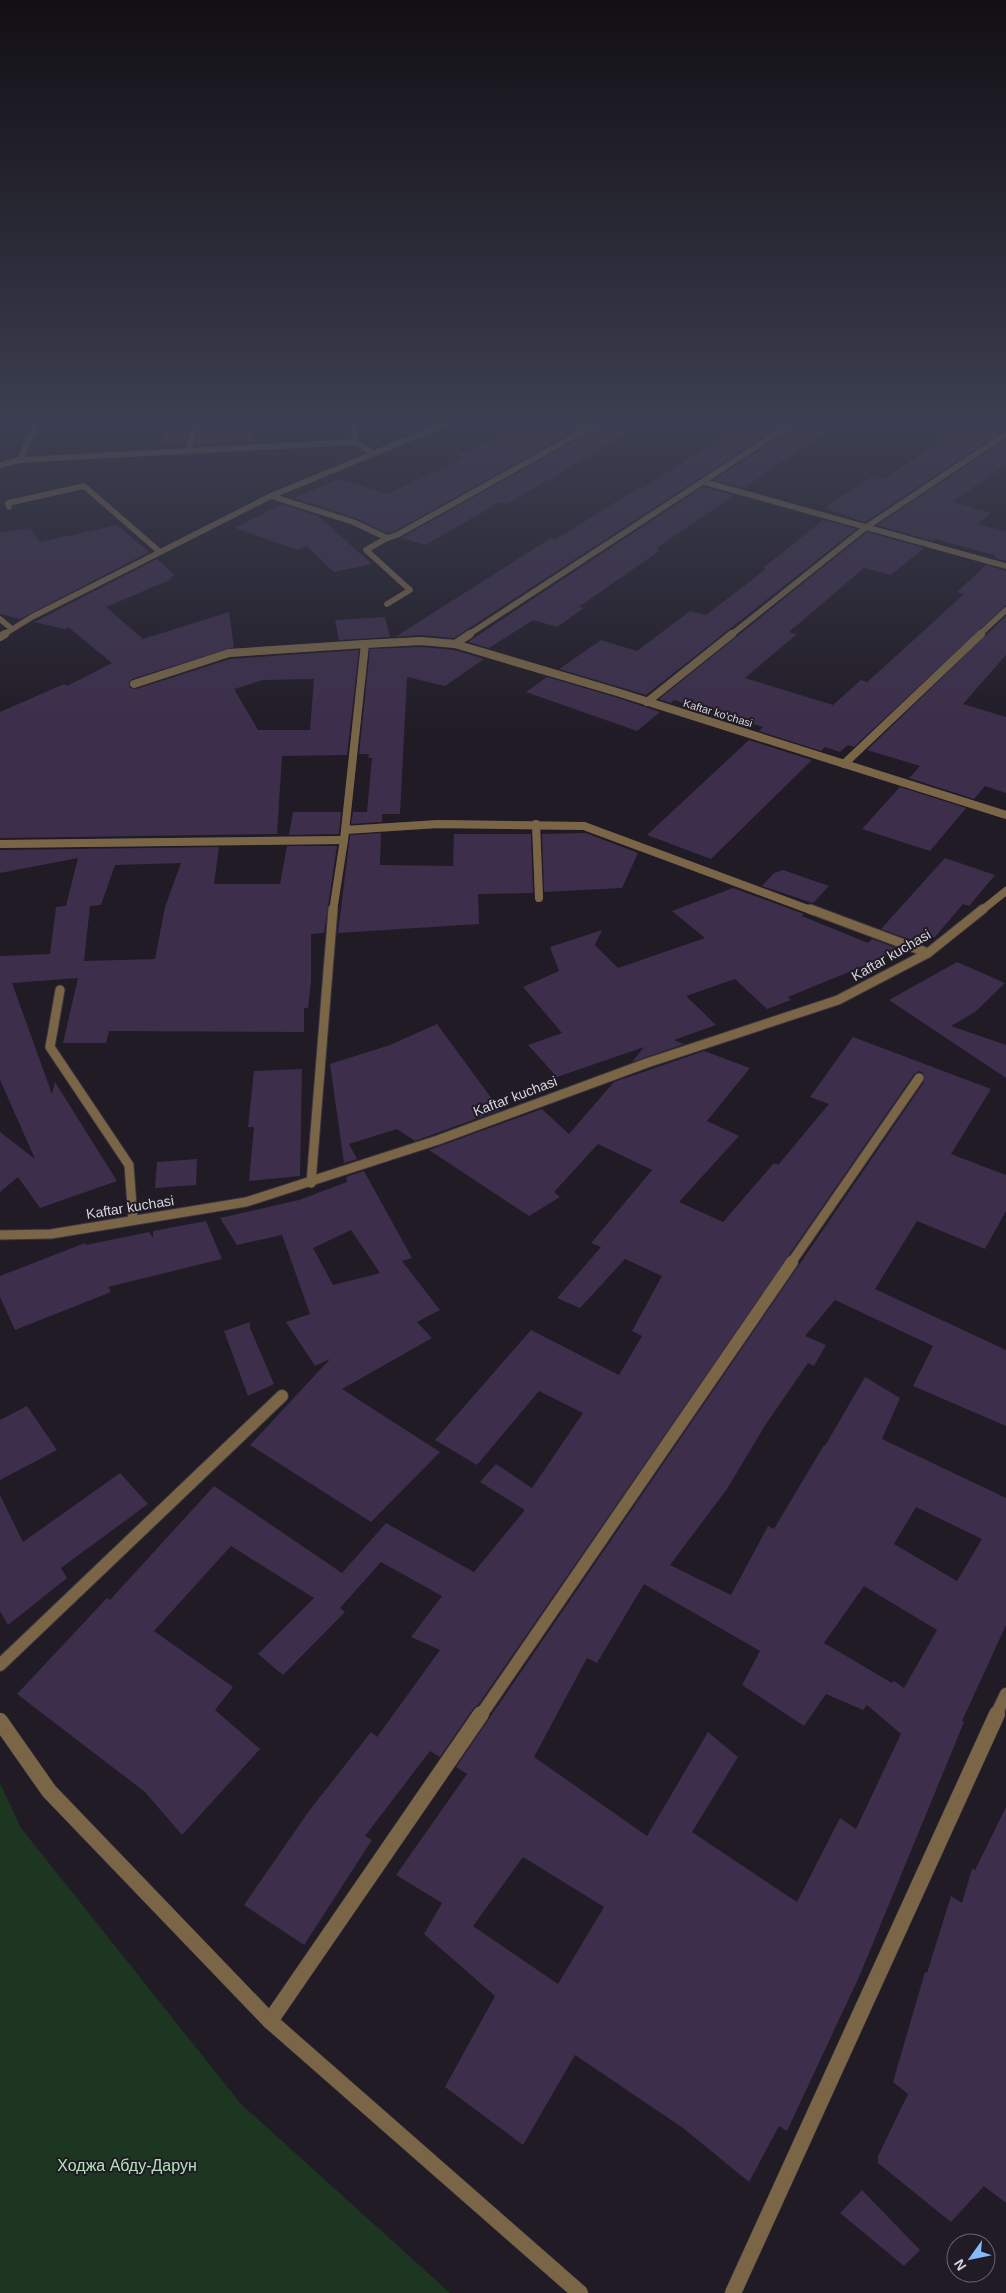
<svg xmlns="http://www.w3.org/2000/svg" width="1006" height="2293" font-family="Helvetica,sans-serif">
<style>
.green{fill:#1d3621}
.building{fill:#3d2e4b;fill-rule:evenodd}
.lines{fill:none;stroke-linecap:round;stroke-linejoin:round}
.minor-far4-casing{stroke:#3a353f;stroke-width:6}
.minor-far3-casing{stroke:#3a353f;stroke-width:8}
.minor-far2-casing{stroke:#3a353f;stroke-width:11}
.minor-far1-casing{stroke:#3a353f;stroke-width:14}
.minor-casing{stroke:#3a353f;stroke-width:17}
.tertiary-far1-casing{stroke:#3a353f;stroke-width:6}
.tertiary-casing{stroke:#3a353f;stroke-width:8}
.minor-far4{stroke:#7a6647;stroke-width:5.5}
.minor-far3{stroke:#7a6647;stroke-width:8}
.minor-far2{stroke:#7a6647;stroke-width:9}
.minor-far1{stroke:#7a6647;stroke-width:12}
.minor{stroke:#7a6647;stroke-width:16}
.tertiary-far1{stroke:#7a6647;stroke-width:5.5}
.tertiary{stroke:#7a6647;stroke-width:8}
.labels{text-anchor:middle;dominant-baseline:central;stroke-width:4;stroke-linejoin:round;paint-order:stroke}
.far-street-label{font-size:11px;fill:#d8d4dc;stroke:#201b25}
.street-label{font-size:14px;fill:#d8d4dc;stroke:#201b25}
.near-park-label{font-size:16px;fill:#b0e6b7;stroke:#201b25}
</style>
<rect width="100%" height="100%" fill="#201b25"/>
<path class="green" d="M 0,1783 L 21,1828 L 241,2104 L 450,2293 L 0,2293 Z"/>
<g class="building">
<path d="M 255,420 L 252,441 L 195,443 L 202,421 Z"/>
<path d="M 542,420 L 594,420 L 395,531 L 387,533 L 355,518 L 294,498 L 339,479 L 387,494 L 465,458 L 457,455 Z"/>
<path d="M 608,420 L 650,420 L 507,504 L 500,502 L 425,545 L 401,538 L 605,424 Z"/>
<path d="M 749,420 L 789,420 L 454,638 L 421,635 L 395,637 L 551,538 L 556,539 L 640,487 L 643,488 Z"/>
<path d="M 802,420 L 844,420 L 744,488 L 714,480 L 800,424 Z"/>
<path d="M 961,420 L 1005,429 L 865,522 L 824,508 L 874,476 L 883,479 L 945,439 L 934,436 Z"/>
<path d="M 168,421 L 192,421 L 185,443 L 161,444 Z"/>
<path d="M 1006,440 L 1006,465 L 952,502 L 991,513 L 977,524 L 1006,531 L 1006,561 L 994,558 L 997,556 L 935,539 L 933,541 L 877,525 Z"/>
<path d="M 703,487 L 734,495 L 657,548 L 659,551 L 579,607 L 584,608 L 557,627 L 533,620 L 489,648 L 468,642 Z"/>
<path d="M 282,504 L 318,516 L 372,564 L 334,572 L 306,546 L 298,550 L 235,528 Z"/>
<path d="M 823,520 L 856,529 L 646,695 L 559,669 L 601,640 L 637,651 L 690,611 L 706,615 L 766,569 L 763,568 Z"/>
<path d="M 117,525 L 149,552 L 20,619 L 0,614 L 0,533 L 30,528 L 40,542 Z"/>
<path d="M 867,532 L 924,548 L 891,575 L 864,568 L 789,632 L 797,634 L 745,678 L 833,705 L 861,680 L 867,682 L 907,646 L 964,594 L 957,592 L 986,565 L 1006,571 L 1006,605 L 854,747 L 848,745 L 840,752 L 825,747 L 821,751 L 759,731 L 763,727 L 674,700 L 671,703 L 659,699 Z"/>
<path d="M 157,559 L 175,575 L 169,578 L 172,579 L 106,607 L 143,639 L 229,612 L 234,647 L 132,679 L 129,682 L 130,688 L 136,689 L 230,659 L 359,650 L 347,755 L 282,756 L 277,834 L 0,838 L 0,712 L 64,684 L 67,686 L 112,663 L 68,627 L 65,629 L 34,622 ZM 314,679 L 310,730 L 258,730 L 234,689 L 263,680 Z"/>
<path d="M 1006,616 L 1006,655 L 963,704 L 1006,717 L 1006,793 L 985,786 L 974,799 L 909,778 L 920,766 L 867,750 Z"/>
<path d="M 385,617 L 390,637 L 339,640 L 335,620 Z"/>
<path d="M 421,647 L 454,650 L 484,659 L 445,686 L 407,677 L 400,814 L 382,814 L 382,822 L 351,824 L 353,812 L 367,812 L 372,758 L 368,758 L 369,754 L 359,754 L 370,649 Z"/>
<path d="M 547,677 L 615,697 L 660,712 L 637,731 L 526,692 Z"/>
<path d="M 749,740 L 812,760 L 711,859 L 647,835 Z"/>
<path d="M 900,787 L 966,808 L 930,851 L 862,829 Z"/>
<path d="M 293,812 L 341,812 L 339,834 L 289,835 Z"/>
<path d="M 381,833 L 380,865 L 453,866 L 454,834 L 531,834 L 533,893 L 478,894 L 479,924 L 338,933 L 350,835 Z"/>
<path d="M 586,833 L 638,853 L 622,888 L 544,892 L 542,834 Z"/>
<path d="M 287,846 L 337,846 L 324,933 L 311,934 L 311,981 L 308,1008 L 304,1008 L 304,1032 L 109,1031 L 106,1043 L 63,1043 L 78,978 L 12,983 L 52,1094 L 55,1082 L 117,1181 L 40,1208 L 18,1177 L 0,1192 L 0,1132 L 35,1159 L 0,1080 L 0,956 L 50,954 L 56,907 L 66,906 L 78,858 L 0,873 L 0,850 L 219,847 L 214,884 L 280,884 ZM 181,863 L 165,907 L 155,959 L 84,961 L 90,906 L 101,905 L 115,865 Z"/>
<path d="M 945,858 L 995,875 L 969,906 L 963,904 L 935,937 L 920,943 L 881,929 Z"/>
<path d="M 783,870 L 829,886 L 813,903 L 762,886 L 774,873 Z"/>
<path d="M 733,888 L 804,914 L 802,916 L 868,943 L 872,939 L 902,950 L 788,997 L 791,1000 L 767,1009 L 735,979 L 686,996 L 716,1025 L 674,1040 L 684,1044 L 632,1062 L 644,1047 L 557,1077 L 528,1045 L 562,1033 L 523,987 L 559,971 L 550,947 L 602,930 L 595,945 L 618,968 L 705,938 L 672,911 Z"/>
<path d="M 957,962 L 1005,983 L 975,1012 L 951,1026 L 1006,1045 L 1006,1078 L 889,1000 Z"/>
<path d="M 437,1024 L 500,1110 L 415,1141 L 397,1129 L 349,1144 L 357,1159 L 344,1163 L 330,1064 L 390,1045 Z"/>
<path d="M 853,1037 L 991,1089 L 951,1154 L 1006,1175 L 1006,1211 L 985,1249 L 917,1221 L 875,1289 L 1006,1350 L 1006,1426 L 913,1386 L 933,1346 L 835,1300 L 805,1336 L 826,1345 L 814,1366 L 808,1363 L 766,1424 L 727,1489 L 670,1565 L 731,1595 L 768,1526 L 774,1529 L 824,1445 L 825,1446 L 865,1377 L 900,1398 L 882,1439 L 1006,1498 L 1006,1625 L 962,1721 L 964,1722 L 859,1977 L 787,2131 L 779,2126 L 749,2182 L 683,2128 L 575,2055 L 523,2145 L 445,2087 L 495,1996 L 424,1934 L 442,1903 L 396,1875 L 467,1774 L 456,1767 L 924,1082 L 923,1073 L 919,1071 L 914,1074 L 478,1705 L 473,1709 L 440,1757 L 430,1751 L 365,1836 L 372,1840 L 304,1945 L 244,1905 L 309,1811 L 371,1732 L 377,1737 L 440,1650 L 411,1637 L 442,1596 L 381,1562 L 340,1608 L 345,1612 L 283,1675 L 258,1654 L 314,1598 L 231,1546 L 154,1631 L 233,1687 L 215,1710 L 260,1749 L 182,1835 L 145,1792 L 17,1694 L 107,1598 L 110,1600 L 214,1486 L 342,1573 L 386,1523 L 474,1572 L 525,1510 L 480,1482 L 496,1464 L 532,1488 L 583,1413 L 539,1391 L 477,1465 L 435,1440 L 531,1330 L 619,1375 L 642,1336 L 632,1331 L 662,1276 L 625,1259 L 580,1308 L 557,1298 L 601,1247 L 591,1243 L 652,1170 L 598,1144 L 554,1192 L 560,1197 L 529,1216 L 429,1150 L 542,1109 L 569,1134 L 614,1082 L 704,1051 L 750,1068 L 707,1121 L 739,1136 L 679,1202 L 723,1222 L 774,1163 L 778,1165 L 829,1104 L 810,1097 ZM 916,1507 L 982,1539 L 957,1581 L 894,1544 ZM 644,1584 L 760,1651 L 742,1685 L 804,1726 L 826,1694 L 863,1710 L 867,1705 L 901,1734 L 856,1829 L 840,1818 L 797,1902 L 692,1832 L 738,1757 L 708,1732 L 647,1836 L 534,1757 L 587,1658 L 597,1663 ZM 864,1586 L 937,1630 L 904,1688 L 894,1681 L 892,1683 L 824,1643 ZM 523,1857 L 604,1907 L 558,1984 L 473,1926 Z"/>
<path d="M 302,1069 L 300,1176 L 249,1181 L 254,1127 L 248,1127 L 254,1071 Z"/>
<path d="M 197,1159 L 196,1185 L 155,1188 L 157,1162 Z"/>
<path d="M 364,1171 L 412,1258 L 402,1261 L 440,1310 L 417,1322 L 432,1338 L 342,1389 L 440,1452 L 371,1522 L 250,1445 L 330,1359 L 315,1366 L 286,1322 L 310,1314 L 282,1235 L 237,1245 L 220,1218 L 299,1200 L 347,1182 L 346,1177 ZM 351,1230 L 380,1273 L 333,1285 L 313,1248 Z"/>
<path d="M 206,1221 L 222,1259 L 108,1287 L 111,1292 L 15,1330 L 0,1297 L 0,1276 L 85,1243 L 86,1245 L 149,1232 L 153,1238 L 153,1231 Z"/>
<path d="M 250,1322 L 250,1328 L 274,1384 L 248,1396 L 224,1331 Z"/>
<path d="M 27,1406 L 57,1450 L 0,1480 L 0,1420 Z"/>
<path d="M 120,1473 L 148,1504 L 61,1568 L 67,1578 L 8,1625 L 0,1611 L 0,1495 L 23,1542 Z"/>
<path d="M 1006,1807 L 1006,2203 L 984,2186 L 951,2222 L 878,2163 L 878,2156 L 908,2094 L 893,2082 L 925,1972 L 927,1973 L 951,1896 L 962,1903 L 972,1869 L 975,1870 Z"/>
<path d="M 862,2190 L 920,2250 L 904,2266 L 840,2213 Z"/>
</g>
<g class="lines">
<g class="minor-far4-casing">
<g id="minor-far4">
<path d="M 354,442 L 355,420"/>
<path d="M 188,450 L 197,420"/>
<path d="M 20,460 L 37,420"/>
<path d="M 0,465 L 20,460 L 354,442 L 371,452"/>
<path d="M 704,482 L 1006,566"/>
<path d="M 271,496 L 353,522 L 387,538 L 397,535 L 603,420"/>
<path d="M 9,507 L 8,503 L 84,486 L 160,552"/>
<path d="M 387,538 L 366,550 L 410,590 L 387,604"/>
<path d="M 0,619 L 12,629"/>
<path d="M 468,635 L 797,420"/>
<path d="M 731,635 L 865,528 L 1006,434"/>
<path d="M 979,635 L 1006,610"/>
</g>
</g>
<g class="minor-far3-casing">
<g id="minor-far3">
<path d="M 455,644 L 470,634"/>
<path d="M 134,684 L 229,653 L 365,644"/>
<path d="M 647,702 L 732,634"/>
<path d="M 844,764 L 981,634"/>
<path d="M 536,824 L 539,898"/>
<path d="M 345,830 L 438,824 L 584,826 L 813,911"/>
<path d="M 0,844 L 344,840"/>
<path d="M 333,911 L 344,840 L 365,644 L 421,641 L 455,644 L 617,692 L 1006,815"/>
<path d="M 981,911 L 1006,891"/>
</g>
</g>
<g class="minor-far2-casing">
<g id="minor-far2">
<path d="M 810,909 L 928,953"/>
<path d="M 60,990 L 50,1047 L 129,1165 L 133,1220"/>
<path d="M 311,1183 L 333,909"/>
<path d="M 0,1235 L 51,1234 L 246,1202 L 438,1140 L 647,1063 L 838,1000 L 928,953 L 983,909"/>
<path d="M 791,1263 L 919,1078"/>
</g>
</g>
<g class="minor-far1-casing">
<g id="minor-far1">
<path d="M 0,1665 L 282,1396"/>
<path d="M 481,1715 L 792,1262"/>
<path d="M 996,1715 L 1006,1694"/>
</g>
</g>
<g class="minor-casing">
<g id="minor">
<path d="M 0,1721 L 49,1791 L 270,2021 L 580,2293"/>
<path d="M 270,2021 L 481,1714"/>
<path d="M 733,2293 L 997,1714"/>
</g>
</g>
<g class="tertiary-far1-casing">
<path id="tertiary-far1" d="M 3,635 L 32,617 L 271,496 L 455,420"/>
</g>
<g class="tertiary-casing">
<path id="tertiary" d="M 0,637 L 5,634"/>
</g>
<use href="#minor-far4" class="minor-far4"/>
<use href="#minor-far3" class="minor-far3"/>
<use href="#minor-far2" class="minor-far2"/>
<use href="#minor-far1" class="minor-far1"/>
<use href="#minor" class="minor"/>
<use href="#tertiary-far1" class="tertiary-far1"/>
<use href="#tertiary" class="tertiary"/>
</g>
<linearGradient id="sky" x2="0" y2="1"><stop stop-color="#120f14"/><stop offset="0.57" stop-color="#3c3f51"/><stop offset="1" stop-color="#3c3f51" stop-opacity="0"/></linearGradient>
<rect width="1006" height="741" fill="url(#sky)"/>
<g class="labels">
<g class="far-street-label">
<text transform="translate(718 713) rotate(17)">Kaftar ko'chasi</text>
</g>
<g class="street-label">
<text transform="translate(891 955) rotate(-30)">Kaftar kuchasi</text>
<text transform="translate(515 1096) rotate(-21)">Kaftar kuchasi</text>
<text transform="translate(130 1207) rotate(-9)">Kaftar kuchasi</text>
</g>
<g class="near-park-label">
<text x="127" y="2165">Ходжа Абду-Дарун</text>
</g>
</g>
<g transform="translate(971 2258) rotate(237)"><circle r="24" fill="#201b25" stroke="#6a656e"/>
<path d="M0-4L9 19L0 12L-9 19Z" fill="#86bbfb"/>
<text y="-8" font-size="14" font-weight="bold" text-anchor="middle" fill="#d8d4dc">N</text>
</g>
</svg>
